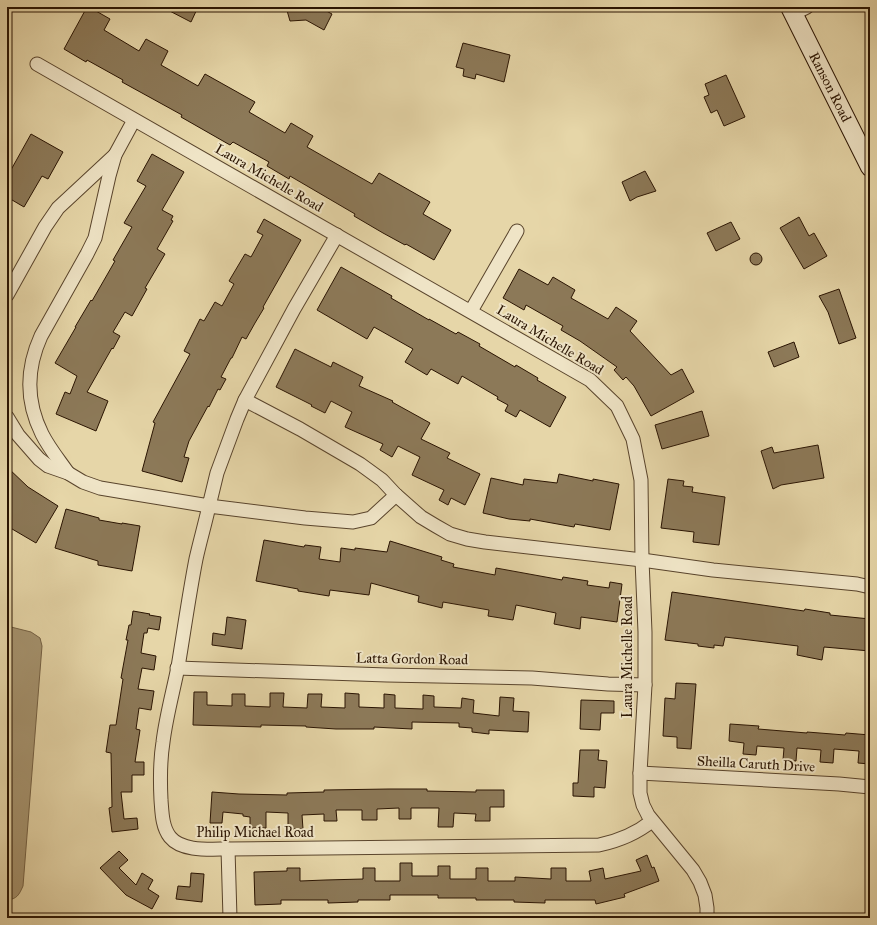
<svg xmlns="http://www.w3.org/2000/svg" width="877" height="925" font-family="'IM FELL Great Primer',serif">
<style>
.water{fill:#a69470;stroke:#746144}
.building{fill:#8c7958;stroke:#2a1402}
.lines{fill:none;stroke-linecap:round;stroke-linejoin:round}
.street-casing{stroke:#59442c;stroke-width:15}
.secondary-casing{stroke:#2a1402;stroke-width:20}
.street{stroke:#efe4c6;stroke-width:13}
.secondary{stroke:#efe4c6;stroke-width:18}
.labels{text-anchor:middle;dominant-baseline:central;stroke-width:4;stroke-linejoin:round;paint-order:stroke}
.street-label{font-size:14px;fill:#2a1402;stroke:#efe4c6}
</style>
<rect width="100%" height="100%" fill="#e6d6a8"/>
<filter id="stains"><feTurbulence type="fractalNoise" baseFrequency=".005" numOctaves="4"/><feColorMatrix values="0 0 0 0 .2 0 0 0 0 .09 0 0 0 0 .02 0 0 0 .5 -.17"/></filter>
<radialGradient id="worn" r=".72"><stop offset=".6" stop-color="#630" stop-opacity="0"/><stop offset="1" stop-color="#630" stop-opacity=".3"/></radialGradient>
<path class="water" d="M 7,626 L 31,632 L 40,638 L 42,646 L 23,886 C 19,895 17,899 7,900 Z"/>
<g class="building">
<path d="M 87,7 L 89,7 L 110,19 L 104,30 L 139,51 L 146,39 L 168,51 L 161,65 L 198,86 L 205,74 L 255,102 L 249,112 L 285,133 L 291,123 L 313,136 L 307,147 L 335,163 L 372,184 L 379,173 L 430,202 L 423,214 L 451,230 L 434,260 L 406,244 L 405,245 L 383,233 L 354,216 L 355,214 L 290,176 L 289,179 L 267,166 L 269,162 L 233,142 L 230,145 L 181,117 L 182,115 L 122,82 L 123,80 L 87,60 L 86,62 L 64,49 Z"/>
<path d="M 162,7 L 198,7 L 191,22 Z"/>
<path d="M 286,7 L 319,7 L 332,14 L 324,30 L 306,20 L 290,21 Z"/>
<path d="M 463,43 L 510,55 L 504,82 L 476,74 L 475,79 L 463,76 L 464,69 L 456,67 Z"/>
<path d="M 726,75 L 745,117 L 724,126 L 717,110 L 711,113 L 704,97 L 709,95 L 705,84 Z"/>
<path d="M 31,134 L 63,152 L 48,179 L 42,176 L 24,207 L 7,197 L 7,177 Z"/>
<path d="M 152,154 L 184,172 L 162,210 L 173,216 L 171,220 L 173,221 L 157,249 L 165,254 L 145,288 L 147,289 L 132,316 L 125,312 L 113,332 L 120,336 L 113,349 L 112,348 L 87,392 L 108,401 L 96,431 L 56,414 L 65,392 L 70,394 L 77,376 L 55,363 L 76,327 L 75,327 L 91,300 L 92,301 L 115,261 L 113,260 L 132,227 L 124,223 L 146,186 L 137,181 Z"/>
<path d="M 645,171 L 656,191 L 637,197 L 630,201 L 622,182 Z"/>
<path d="M 799,217 L 809,236 L 814,233 L 827,256 L 804,269 L 780,228 Z"/>
<path d="M 264,219 L 301,240 L 263,307 L 264,308 L 255,323 L 246,339 L 242,337 L 232,358 L 231,358 L 221,377 L 226,379 L 220,390 L 218,389 L 209,407 L 208,406 L 189,441 L 184,457 L 189,458 L 182,482 L 142,471 L 155,423 L 153,422 L 190,354 L 184,351 L 200,319 L 204,321 L 215,302 L 222,306 L 234,284 L 229,281 L 245,254 L 251,257 L 263,235 L 257,232 Z"/>
<path d="M 731,222 L 740,239 L 716,251 L 707,233 Z"/>
<circle cx="756" cy="259" r="6"/>
<path d="M 341,267 L 392,296 L 391,298 L 429,320 L 429,319 L 456,334 L 458,332 L 480,344 L 479,346 L 515,367 L 516,365 L 538,378 L 537,380 L 566,397 L 550,427 L 520,410 L 516,417 L 505,411 L 508,405 L 497,399 L 498,397 L 462,376 L 458,384 L 431,369 L 427,375 L 405,362 L 413,349 L 374,327 L 367,339 L 317,310 Z"/>
<path d="M 519,269 L 548,285 L 553,277 L 575,290 L 571,298 L 608,319 L 616,307 L 637,321 L 630,331 L 671,375 L 682,369 L 694,392 L 651,416 L 634,386 L 626,377 L 623,380 L 614,370 L 617,367 L 580,341 L 561,330 L 563,326 L 526,305 L 524,310 L 503,298 Z"/>
<path d="M 839,289 L 856,338 L 839,344 L 828,312 L 819,296 Z"/>
<path d="M 794,342 L 799,357 L 774,367 L 768,352 Z"/>
<path d="M 295,349 L 331,367 L 333,362 L 363,377 L 359,386 L 393,401 L 392,402 L 430,423 L 421,439 L 450,453 L 447,458 L 480,474 L 465,505 L 451,498 L 448,505 L 439,500 L 444,490 L 412,475 L 420,457 L 398,446 L 392,457 L 380,450 L 383,444 L 345,427 L 352,412 L 331,401 L 325,413 L 311,406 L 312,405 L 276,387 Z"/>
<path d="M 702,411 L 709,436 L 662,449 L 655,425 Z"/>
<path d="M 818,445 L 824,478 L 781,485 L 773,489 L 761,451 L 772,447 L 774,453 Z"/>
<path d="M 7,467 L 28,487 L 58,506 L 36,543 L 7,526 Z"/>
<path d="M 559,474 L 593,481 L 593,479 L 619,484 L 610,530 L 575,524 L 574,527 L 530,519 L 530,521 L 509,519 L 483,513 L 491,478 L 523,485 L 524,479 L 557,483 Z"/>
<path d="M 668,479 L 684,481 L 683,486 L 693,487 L 692,492 L 725,497 L 719,545 L 693,542 L 694,532 L 661,528 Z"/>
<path d="M 66,509 L 99,518 L 99,520 L 122,524 L 122,523 L 140,526 L 132,571 L 98,565 L 98,561 L 55,548 Z"/>
<path d="M 264,540 L 304,547 L 305,545 L 321,547 L 319,559 L 340,562 L 341,548 L 355,550 L 355,548 L 387,552 L 390,541 L 442,557 L 441,560 L 454,564 L 453,567 L 495,575 L 496,568 L 562,580 L 563,577 L 588,581 L 587,585 L 609,588 L 610,582 L 622,584 L 617,622 L 581,617 L 580,629 L 554,624 L 556,613 L 516,605 L 513,620 L 488,616 L 489,610 L 443,602 L 442,608 L 418,602 L 419,596 L 371,583 L 369,595 L 330,590 L 329,596 L 298,591 L 298,589 L 256,581 Z"/>
<path d="M 672,592 L 804,611 L 805,609 L 830,613 L 830,615 L 870,619 L 870,651 L 824,647 L 822,660 L 797,655 L 798,646 L 725,637 L 723,646 L 714,645 L 714,648 L 698,646 L 698,644 L 665,640 Z"/>
<path d="M 133,611 L 150,614 L 149,615 L 161,617 L 159,630 L 148,628 L 147,633 L 144,633 L 141,653 L 156,656 L 154,670 L 142,668 L 138,689 L 154,691 L 151,710 L 139,708 L 136,729 L 140,730 L 135,762 L 144,762 L 144,775 L 132,775 L 132,792 L 121,792 L 124,819 L 137,818 L 138,829 L 112,832 L 109,808 L 112,807 L 111,753 L 106,752 L 110,725 L 116,725 L 123,679 L 121,678 L 128,640 L 126,640 L 129,625 L 131,625 Z"/>
<path d="M 227,617 L 246,620 L 242,649 L 212,645 L 213,633 L 225,635 Z"/>
<path d="M 676,683 L 696,684 L 691,749 L 677,748 L 677,737 L 663,736 L 665,698 L 675,699 Z"/>
<path d="M 194,692 L 207,692 L 207,705 L 232,706 L 232,694 L 245,694 L 245,706 L 270,707 L 270,693 L 284,693 L 283,707 L 307,708 L 308,694 L 322,694 L 321,707 L 345,708 L 345,693 L 359,694 L 359,707 L 384,708 L 384,694 L 395,695 L 395,708 L 423,709 L 423,695 L 434,696 L 434,707 L 461,708 L 462,698 L 474,700 L 473,713 L 499,716 L 500,697 L 514,698 L 513,711 L 529,712 L 528,732 L 489,730 L 489,734 L 472,732 L 472,728 L 459,727 L 459,723 L 412,722 L 412,729 L 374,727 L 374,729 L 336,729 L 306,727 L 306,726 L 261,725 L 261,727 L 193,725 Z"/>
<path d="M 581,700 L 614,701 L 614,713 L 601,713 L 600,730 L 580,729 Z"/>
<path d="M 730,724 L 759,726 L 758,729 L 807,733 L 807,732 L 845,735 L 846,733 L 870,735 L 870,764 L 858,763 L 859,751 L 834,749 L 833,763 L 820,762 L 821,750 L 797,748 L 796,761 L 783,760 L 784,748 L 757,746 L 756,755 L 743,754 L 744,743 L 729,741 Z"/>
<path d="M 580,750 L 599,750 L 598,760 L 607,761 L 605,788 L 594,787 L 594,797 L 573,796 L 573,783 L 578,783 Z"/>
<path d="M 389,789 L 427,789 L 427,791 L 476,792 L 476,790 L 504,790 L 504,807 L 490,807 L 490,821 L 475,821 L 476,814 L 454,813 L 453,827 L 438,827 L 439,808 L 411,808 L 411,819 L 399,819 L 399,808 L 377,809 L 377,820 L 362,820 L 362,810 L 336,810 L 337,821 L 324,821 L 324,814 L 302,815 L 303,829 L 288,829 L 288,813 L 266,812 L 266,828 L 250,828 L 250,817 L 243,816 L 243,814 L 223,812 L 222,823 L 210,823 L 212,792 L 239,794 L 287,795 L 287,793 L 324,792 L 324,790 Z"/>
<path d="M 119,851 L 128,860 L 119,868 L 136,885 L 142,873 L 153,880 L 148,889 L 159,896 L 152,909 L 126,895 L 100,868 Z"/>
<path d="M 647,855 L 652,868 L 654,867 L 659,881 L 624,894 L 625,897 L 596,904 L 595,900 L 545,900 L 545,903 L 514,902 L 514,900 L 476,900 L 476,898 L 438,898 L 438,895 L 390,895 L 390,900 L 358,900 L 358,902 L 328,903 L 328,900 L 281,900 L 281,904 L 255,905 L 254,872 L 287,871 L 287,868 L 300,868 L 300,881 L 325,880 L 363,879 L 363,868 L 375,868 L 375,881 L 400,881 L 400,863 L 412,863 L 412,876 L 438,876 L 438,866 L 450,866 L 450,879 L 476,879 L 476,868 L 488,868 L 488,881 L 515,881 L 515,877 L 551,879 L 551,868 L 566,868 L 566,881 L 591,881 L 589,871 L 603,868 L 605,879 L 641,871 L 636,860 Z"/>
<path d="M 191,873 L 204,874 L 202,902 L 176,899 L 178,886 L 190,887 Z"/>
</g>
<g class="lines">
<g class="street-casing">
<g id="street">
<path d="M 793,14 L 807,7"/>
<path d="M 37,64 L 590,380 L 617,406 L 633,439 L 641,480 L 642,560 L 645,632 L 645,685 L 640,773 L 640,793 L 643,805 L 648,815 L 693,870 L 700,882 L 705,895 L 707,908 L 707,918"/>
<path d="M 337,235 L 294,309 L 245,400 L 300,429 L 360,464 L 382,480 L 396,495 L 421,517 L 436,526 L 450,534 L 467,539 L 485,542 L 642,560 L 713,570 L 857,584 L 870,587"/>
<path d="M 7,295 L 45,227 L 58,208 L 115,155"/>
<path d="M 471,311 L 517,231"/>
<path d="M 7,417 L 18,435 L 39,459 L 48,466 L 68,473 L 83,482 L 100,488 L 124,492 L 209,506 L 217,473 L 237,419 L 245,400"/>
<path d="M 68,473 C 59,460 49,448 42,434 C 26,402 26,369 41,336 L 87,254 L 95,238 L 109,176 L 115,155 L 134,120"/>
<path d="M 396,495 L 371,518 L 353,522 L 305,518 L 209,506 C 205,524 200,541 196,559 C 189,595 184,631 178,667 C 173,692 166,717 163,742 C 160,761 160,780 161,800 C 162,812 162,827 170,837 C 182,852 211,849 228,849 L 599,845 C 618,841 637,833 652,821"/>
<path d="M 177,668 L 387,675 L 532,678 L 608,684 L 645,685"/>
<path d="M 640,773 L 839,784 L 870,787"/>
<path d="M 228,849 L 230,918"/>
</g>
</g>
<g class="secondary-casing">
<path id="secondary" d="M 790,7 L 870,167"/>
</g>
<use href="#street" class="street"/>
<use href="#secondary" class="secondary"/>
</g>
<g class="labels">
<g class="street-label">
<text transform="translate(830 87) rotate(63)">Ranson Road</text>
<text transform="translate(269 178) rotate(30)">Laura Michelle Road</text>
<text transform="translate(550 340) rotate(31)">Laura Michelle Road</text>
<text transform="translate(627 657) rotate(-90)">Laura Michelle Road</text>
<text transform="translate(412 659) rotate(1)">Latta Gordon Road</text>
<text transform="translate(756 764) rotate(3)">Sheilla Caruth Drive</text>
<text x="255" y="832">Philip Michael Road</text>
</g>
</g>
<rect width="877" height="925" fill="none" stroke="#e6d6a8" stroke-width="24"/>
<rect x="8" y="8" width="861" height="909" fill="none" stroke="#2a1402" stroke-width="2"/>
<rect x="12" y="12" width="853" height="901" fill="none" stroke="#2a1402"/>
<rect width="100%" height="100%" filter="url(#stains)"/>
<rect width="100%" height="100%" fill="url(#worn)"/>
</svg>
